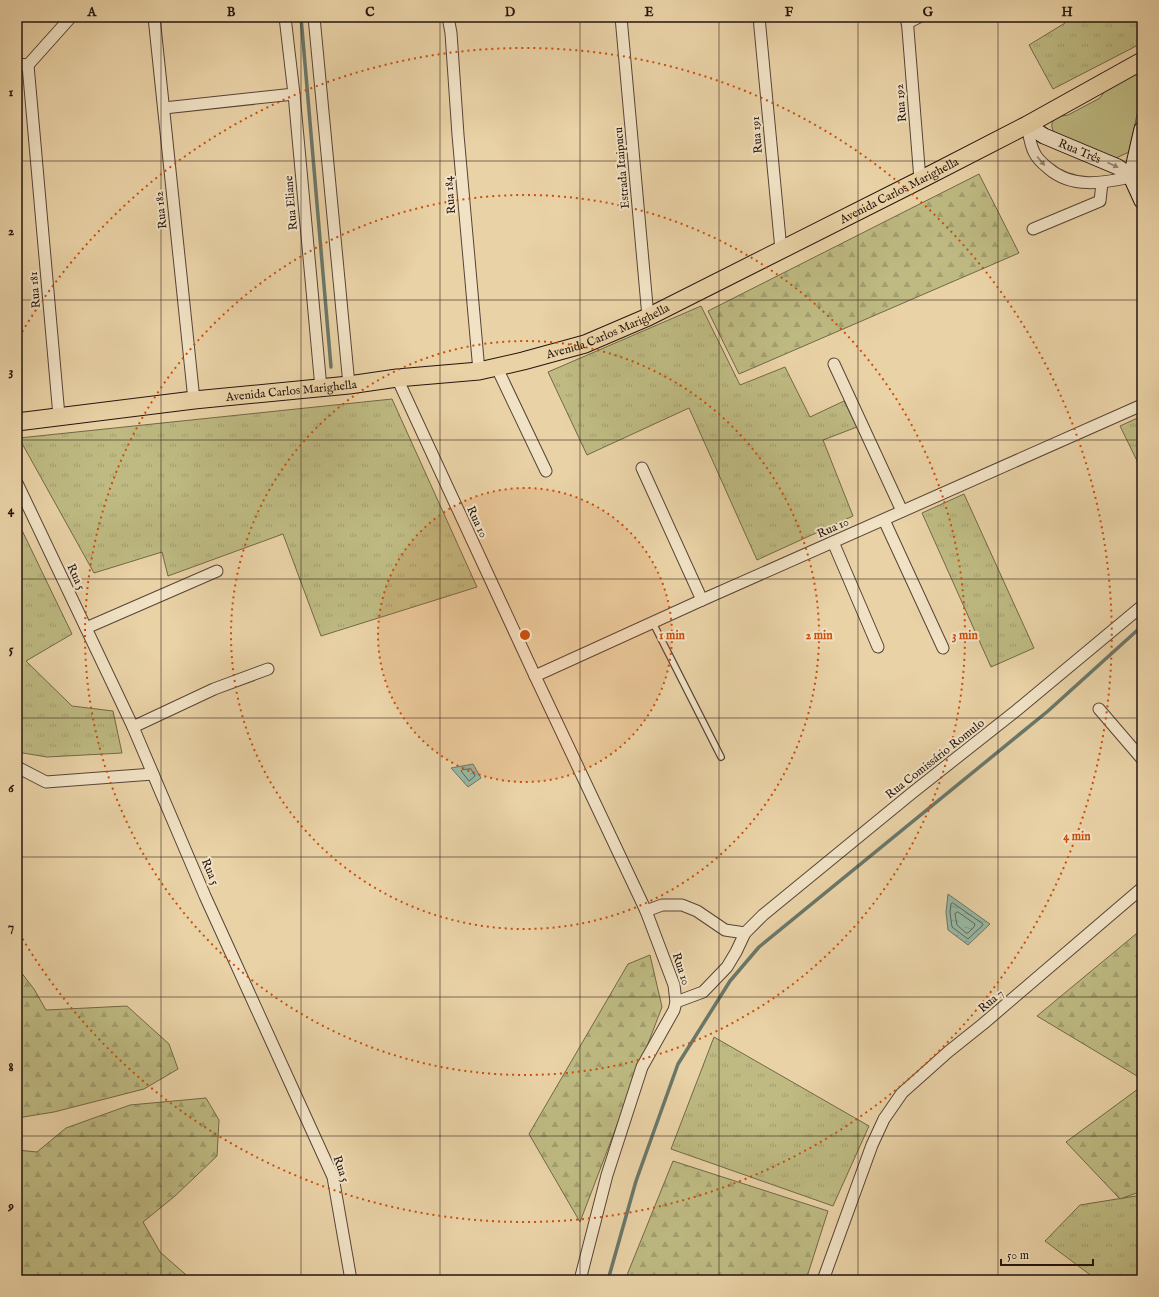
<svg xmlns="http://www.w3.org/2000/svg" width="1159" height="1297" font-family="'IM FELL English',serif">
<style>
.grass{fill:url(#grass-tufts);stroke:#726849}
.forest{fill:url(#forest-firs);stroke:#726849}
.park{fill:#beba82;stroke:#726849}
.water{fill:url(#water-ripples);stroke:#6a7769}
.lines{fill:none;stroke-linecap:round;stroke-linejoin:round}
.shore{stroke:#5e665a;stroke-width:1}
.stream{stroke:#6a7769;stroke-width:3.5}
.lane-casing{stroke:#564436;stroke-width:8}
.street-casing{stroke:#564436;stroke-width:13}
.secondary-casing{stroke:#251510;stroke-width:17}
.primary-casing{stroke:#251510;stroke-width:19}
.lane{stroke:#f1e2c5;stroke-width:5.5}
.street{stroke:#f1e2c5;stroke-width:11}
.secondary{stroke:#f1e2c5;stroke-width:15}
.primary{stroke:#e9d2a6;stroke-width:17}
.oneway{fill:#958674}
.grid{fill:none;stroke:#251510;stroke-width:1;stroke-opacity:0.55}
.ring{fill:none;stroke:#cb4f0d;stroke-width:2;stroke-dasharray:2 4}
.labels{text-anchor:middle;dominant-baseline:central;stroke-width:4;stroke-linejoin:round;paint-order:stroke}
.street-label{font-size:12px;fill:#251510;stroke:#f1e2c5}
.centre{fill:#cb4f0d;stroke:#f1e2c5;stroke-width:2}
.ring-label{font-size:12px;text-anchor:middle;font-weight:bold;fill:#cb4f0d;stroke:#f1e2c5;stroke-width:4;stroke-linejoin:round;paint-order:stroke}
.neatline{fill:none;stroke:#251510;stroke-width:1.5}
.grid-label{font-size:13px;text-anchor:middle;font-weight:bold;fill:#251510}
</style>
<defs>
<pattern id="grass-tufts" width="24" height="20" patternUnits="userSpaceOnUse"><rect width="24" height="20" fill="#beba82"/><path d="M3 7l-1-3M5 7V3M7 7l1-3M15 17l-1-3M17 17v-4M19 17l1-3" fill="none" stroke="#a39f6f"/></pattern>
<pattern id="forest-firs" width="22" height="20" patternUnits="userSpaceOnUse"><rect width="22" height="20" fill="#beba82"/><path d="M5 1l3.5 6h-7zM16 11l3.5 6h-7z" fill="#a39f6f"/></pattern>
<pattern id="water-ripples" width="26" height="14" patternUnits="userSpaceOnUse"><rect width="26" height="14" fill="#98b8a4"/><path d="M2 4q2-2 4 0t4 0M15 11q2-2 4 0t4 0" fill="none" stroke="#839d8c"/></pattern>
</defs>
<rect width="100%" height="100%" fill="#e9d2a6"/>
<filter id="stains"><feTurbulence type="fractalNoise" baseFrequency=".005" numOctaves="4"/><feColorMatrix values="0 0 0 0 .2 0 0 0 0 .09 0 0 0 0 .02 0 0 0 .5 -.17"/></filter>
<radialGradient id="worn" r=".72"><stop offset=".6" stop-color="#630" stop-opacity="0"/><stop offset="1" stop-color="#630" stop-opacity=".3"/></radialGradient>
<g class="grass">
<path d="M 1062,17 L 1142,17 L 1142,43 L 1053,89 L 1029,45 L 1065,23 Z"/>
<path d="M 701,306 L 740,385 L 785,367 L 810,417 L 844,401 L 857,427 L 823,440 L 853,516 L 757,560 L 689,408 L 587,455 L 548,372 Z"/>
<path d="M 392,399 L 477,587 L 321,636 L 283,534 L 168,576 L 162,552 L 94,573 L 19,438 Z"/>
<path d="M 1142,416 L 1142,471 L 1120,426 Z"/>
<path d="M 964,494 L 1034,648 L 991,667 L 922,513 Z"/>
<path d="M 17,520 L 72,634 L 26,661 L 72,706 L 113,711 L 122,753 L 47,757 L 17,752 Z"/>
<path d="M 714,1037 L 869,1126 L 833,1206 L 671,1149 Z"/>
<path d="M 1142,1195 L 1142,1280 L 1097,1280 L 1045,1241 L 1080,1205 Z"/>
</g>
<g class="forest">
<path d="M 979,174 L 1019,253 L 739,374 L 708,311 Z"/>
<path d="M 1142,929 L 1142,1079 L 1037,1016 Z"/>
<path d="M 650,955 L 662,1007 L 580,1222 L 529,1134 L 628,964 Z"/>
<path d="M 17,967 L 34,989 L 46,1010 L 127,1006 L 169,1044 L 178,1069 L 144,1089 L 54,1112 L 17,1118 Z"/>
<path d="M 1142,1086 L 1142,1191 L 1120,1199 L 1066,1142 Z"/>
<path d="M 206,1098 L 219,1120 L 217,1156 L 175,1196 L 143,1222 L 160,1252 L 192,1280 L 17,1280 L 17,1150 L 37,1152 L 66,1128 L 130,1105 Z"/>
<path d="M 673,1161 L 828,1211 L 806,1280 L 625,1280 Z"/>
</g>
<path class="park" d="M 1142,68 L 1142,91 L 1129,152 L 1116,158 L 1057,136 C 1051,129 1050,125 1055,117 L 1068,115 L 1100,98 L 1108,86 Z"/>
<g class="water">
<path d="M 473,764 L 481,778 L 468,787 L 451,768 Z"/>
<path d="M 948,894 L 990,924 L 968,945 L 948,930 L 946,912 Z"/>
</g>
<g class="lines">
<g class="shore">
<path d="M 471,769 L 475,776 L 469,781 L 461,771 L 462,770 Z"/>
<path d="M 953,903 L 983,924 L 982,926 L 968,939 L 952,927 L 950,912 L 951,904 Z"/>
<path d="M 958,912 L 975,924 L 974,927 L 968,933 L 966,933 L 957,925 L 955,914 Z"/>
</g>
<g class="stream">
<path d="M 301,17 L 331,367"/>
<path d="M 608,1280 L 636,1181 L 678,1064 L 730,981 L 759,947 L 1048,711 L 1142,626"/>
</g>
<g class="lane-casing">
<path id="lane" d="M 653,623 L 721,757"/>
</g>
<g class="street-casing">
<g id="street">
<path d="M 154,17 L 194,400"/>
<path d="M 285,17 L 294,94 L 321,388"/>
<path d="M 314,17 L 349,385"/>
<path d="M 448,17 L 451,33 L 458,135 L 479,371"/>
<path d="M 621,17 L 648,317"/>
<path d="M 759,17 L 781,250"/>
<path d="M 907,17 L 920,180"/>
<path d="M 907,23 L 919,17"/>
<path d="M 17,64 L 28,65"/>
<path d="M 28,65 L 59,416"/>
<path d="M 28,65 L 71,17"/>
<path d="M 164,108 L 294,94"/>
<path d="M 1027,125 C 1029,134 1030,144 1034,152 C 1037,159 1043,164 1048,168 C 1072,189 1103,183 1131,177"/>
<path d="M 1033,229 L 1100,201 L 1102,183"/>
<path d="M 834,364 L 902,511"/>
<path d="M 496,366 L 546,471"/>
<path d="M 397,378 L 535,676 L 646,911 L 674,985 L 676,1002 L 674,1010 L 642,1067 L 607,1175 L 580,1280"/>
<path d="M 642,468 L 702,600"/>
<path d="M 17,483 L 133,727 L 205,896 L 333,1177 L 351,1280"/>
<path d="M 884,520 L 943,648"/>
<path d="M 833,542 L 878,647"/>
<path d="M 86,628 L 217,571"/>
<path d="M 535,676 L 702,600 L 1142,405"/>
<path d="M 1099,709 L 1142,759"/>
<path d="M 133,727 L 214,689 L 268,669"/>
<path d="M 17,767 L 46,782 L 153,774"/>
<path d="M 646,911 L 662,905 L 682,905 L 697,911 L 725,930 L 745,933 L 763,915 L 912,793 L 1017,710 L 1142,606"/>
<path d="M 676,1002 L 703,992 L 727,967 L 736,952 L 745,933"/>
<path d="M 823,1280 L 872,1145 L 884,1119 L 902,1093 L 948,1052 L 983,1024 L 1142,888"/>
</g>
</g>
<g class="secondary-casing">
<g id="secondary">
<path id="s1" d="M 1027,125 L 1044,136 L 1118,167 L 1131,177 L 1142,201"/>
<path d="M 1131,177 L 1142,129"/>
</g>
</g>
<g class="primary-casing">
<g id="primary">
<path id="s2" d="M 17,422 L 194,400 L 349,385 L 397,378 L 479,371 L 523,361 L 585,344 L 648,317 L 920,180 L 1027,125 L 1142,61"/>
</g>
</g>
<use href="#lane" class="lane"/>
<use href="#street" class="street"/>
<use href="#secondary" class="secondary"/>
<use href="#primary" class="primary"/>
</g>
<defs><path id="oneway-solid" d="M-6-.8H1V-3.2L6.5 0L1 3.2V.8H-6Z"/></defs>
<g class="oneway">
<use href="#oneway-solid" transform="translate(1041 161) rotate(50)"/>
<use href="#oneway-solid" transform="translate(1113 165) rotate(25)"/>
</g>
<path class="grid" d="M 161,17 L 161,1280M 301,17 L 301,1280M 440,17 L 440,1280M 580,17 L 580,1280M 719,17 L 719,1280M 858,17 L 858,1280M 998,17 L 998,1280M 17,161 L 1142,161M 17,300 L 1142,300M 17,440 L 1142,440M 17,579 L 1142,579M 17,718 L 1142,718M 17,857 L 1142,857M 17,997 L 1142,997M 17,1136 L 1142,1136"/>
<circle cx="525" cy="635" r="147" fill="#cb4f0d" fill-opacity=".12"/>
<g class="ring">
<circle cx="525" cy="635" r="147"/>
<circle cx="525" cy="635" r="294"/>
<circle cx="525" cy="635" r="440"/>
<path d="M19 337A587 587 0 1 1 19 933"/>
</g>
<g class="labels">
<g class="street-label">
<text transform="translate(901 103) rotate(-95)">Rua 192</text>
<text transform="translate(757 135) rotate(-95)">Rua 191</text>
<text stroke="none"><textPath href="#s1" startOffset="59">Rua Três</textPath></text>
<text transform="translate(622 168) rotate(-95)">Estrada Itaipucu</text>
<text stroke="none"><textPath href="#s2" startOffset="924">Avenida Carlos Marighella</textPath></text>
<text transform="translate(450 195) rotate(-95)">Rua 184</text>
<text transform="translate(291 203) rotate(-95)">Rua Eliane</text>
<text transform="translate(161 210) rotate(-96)">Rua 182</text>
<text transform="translate(35 290) rotate(-95)">Rua 181</text>
<text stroke="none"><textPath href="#s2" startOffset="600">Avenida Carlos Marighella</textPath></text>
<text stroke="none"><textPath href="#s2" startOffset="276">Avenida Carlos Marighella</textPath></text>
<text transform="translate(477 522) rotate(65)">Rua 10</text>
<text transform="translate(833 528) rotate(-24)">Rua 10</text>
<text transform="translate(76 577) rotate(65)">Rua 5</text>
<text transform="translate(935 759) rotate(-38)">Rua Comissário Romulo</text>
<text transform="translate(210 872) rotate(67)">Rua 5</text>
<text transform="translate(681 969) rotate(72)">Rua 10</text>
<text transform="translate(991 1001) rotate(-41)">Rua 7</text>
<text transform="translate(341 1169) rotate(71)">Rua 5</text>
</g>
</g>
<circle cx="525" cy="635" r="6" class="centre"/>
<g class="ring-label">
<text x="672" y="639">1 min</text>
<text x="819" y="639">2 min</text>
<text x="965" y="639">3 min</text>
<text x="1077" y="840">4 min</text>
</g>
<rect width="1159" height="1297" fill="none" stroke="#e9d2a6" stroke-width="44"/>
<path d="M1001 1259v6h92v-6" fill="none" stroke="#251510" stroke-width="2"/>
<text x="1007" y="1259" font-size="12" fill="#251510" stroke="#f1e2c5" stroke-width="3" paint-order="stroke">50 m</text>
<rect x="22" y="22" width="1115" height="1253" class="neatline"/>
<g class="grid-label">
<text x="92" y="16">A</text>
<text x="231" y="16">B</text>
<text x="370" y="16">C</text>
<text x="510" y="16">D</text>
<text x="649" y="16">E</text>
<text x="789" y="16">F</text>
<text x="928" y="16">G</text>
<text x="1067" y="16">H</text>
<text x="11" y="96">1</text>
<text x="11" y="235">2</text>
<text x="11" y="375">3</text>
<text x="11" y="514">4</text>
<text x="11" y="653">5</text>
<text x="11" y="792">6</text>
<text x="11" y="931">7</text>
<text x="11" y="1071">8</text>
<text x="11" y="1210">9</text>
</g>
<rect width="100%" height="100%" filter="url(#stains)"/>
<rect width="100%" height="100%" fill="url(#worn)"/>
</svg>
